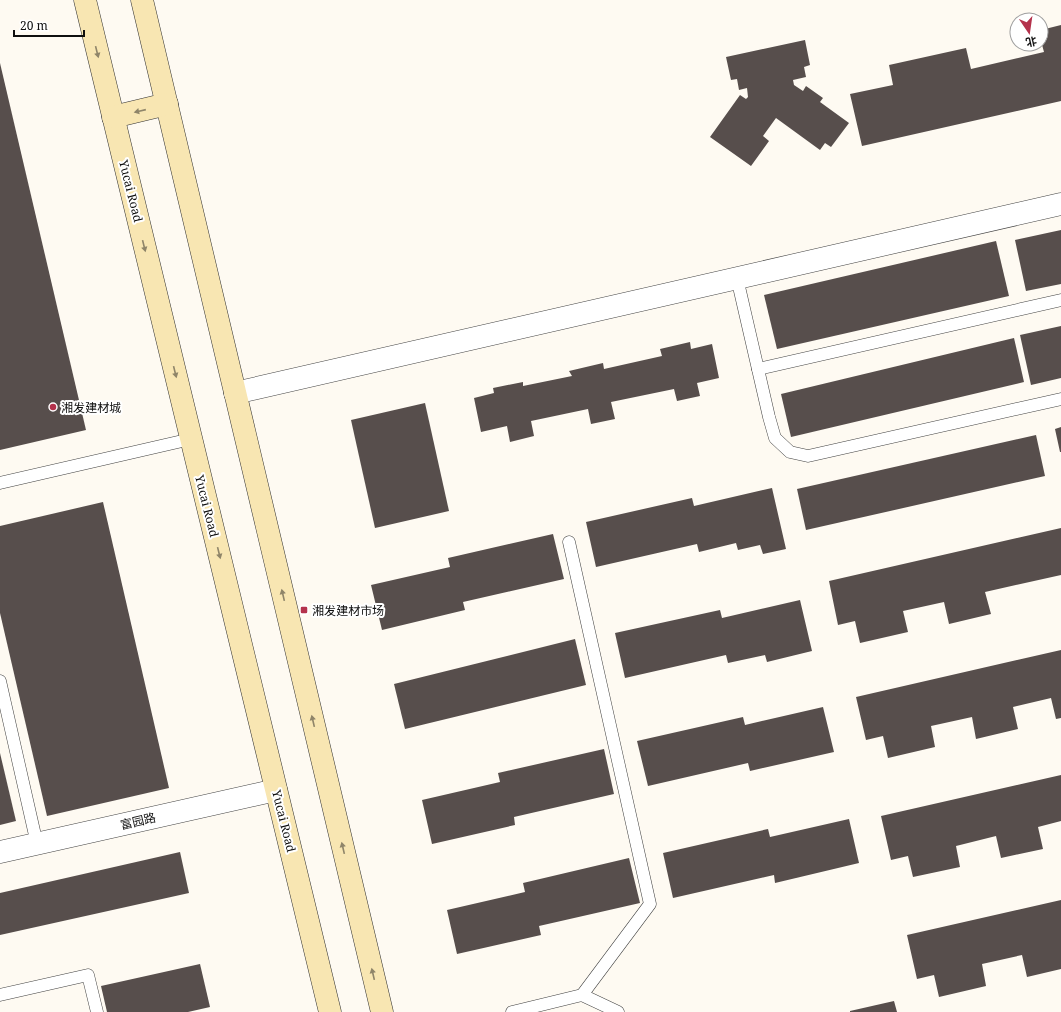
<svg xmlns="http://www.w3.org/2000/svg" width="1061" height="1012" font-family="'Noto Serif','Noto Sans SC',serif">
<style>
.building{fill:#574e4c}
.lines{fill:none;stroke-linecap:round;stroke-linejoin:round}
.lane-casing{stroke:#424242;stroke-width:13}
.street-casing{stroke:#424242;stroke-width:23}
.secondary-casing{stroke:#313131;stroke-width:23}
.lane{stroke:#fff;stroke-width:12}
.street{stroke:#fff;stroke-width:22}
.secondary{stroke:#f8e6b2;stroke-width:22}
.oneway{fill:#8f8569}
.poi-dot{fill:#b4324c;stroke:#fff;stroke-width:1.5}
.labels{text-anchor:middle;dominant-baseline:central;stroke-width:4;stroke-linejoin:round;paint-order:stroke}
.street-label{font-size:12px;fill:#0f0f0f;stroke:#fff}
.poi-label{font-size:12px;fill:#0f0f0f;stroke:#fff;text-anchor:start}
</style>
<rect width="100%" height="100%" fill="#fefaf2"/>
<g class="building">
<path d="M 1061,25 L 1061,101 L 862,146 L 850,94 L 893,85 L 889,65 L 966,48 L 971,69 L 1044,52 L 1041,41 L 1041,30 Z"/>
<path d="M 805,40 L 810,65 L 804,67 L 806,77 L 793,80 L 794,85 L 803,91 L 806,86 L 823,98 L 820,102 L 849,123 L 831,147 L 825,143 L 820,150 L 776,118 L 763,136 L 769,141 L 751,166 L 710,137 L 740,95 L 746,99 L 748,97 L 747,88 L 739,90 L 737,79 L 731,80 L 726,57 Z"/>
<path d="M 0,63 L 86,430 L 0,450 Z"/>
<path d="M 1061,230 L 1061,284 L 1026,291 L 1015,240 Z"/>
<path d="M 996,241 L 1009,296 L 777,349 L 764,295 Z"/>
<path d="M 1061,326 L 1061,378 L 1031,385 L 1020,335 Z"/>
<path d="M 1014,338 L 1024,382 L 791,437 L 781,394 Z"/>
<path d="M 690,342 L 691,349 L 712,344 L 719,378 L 697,383 L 700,396 L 677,401 L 674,389 L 611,402 L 615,419 L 591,424 L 588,409 L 531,421 L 534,436 L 510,442 L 507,426 L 481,432 L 474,398 L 494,393 L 493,388 L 523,382 L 523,386 L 572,376 L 569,371 L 603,363 L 604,369 L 662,356 L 660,349 Z"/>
<path d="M 425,403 L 449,511 L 375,528 L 351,420 Z"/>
<path d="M 1061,427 L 1061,452 L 1060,452 L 1055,429 Z"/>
<path d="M 1036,435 L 1045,476 L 806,530 L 797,489 Z"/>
<path d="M 772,488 L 786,549 L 763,554 L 760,545 L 738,550 L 736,543 L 699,552 L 697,544 L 596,567 L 586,522 L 692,498 L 694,506 Z"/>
<path d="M 103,502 L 169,788 L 47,816 L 0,613 L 0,526 Z"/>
<path d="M 1061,528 L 1061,575 L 985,592 L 991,614 L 949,624 L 944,602 L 903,611 L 908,632 L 860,643 L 855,621 L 838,625 L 829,581 Z"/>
<path d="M 553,534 L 564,579 L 463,602 L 465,610 L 382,630 L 371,585 L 450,567 L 448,558 Z"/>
<path d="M 800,600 L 812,651 L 767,662 L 765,655 L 728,663 L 726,655 L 625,678 L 615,633 L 720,610 L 722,618 Z"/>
<path d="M 575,639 L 586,685 L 405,729 L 394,684 Z"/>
<path d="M 1061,650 L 1061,718 L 1056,719 L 1051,698 L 1013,707 L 1018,729 L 976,739 L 972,717 L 931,726 L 935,747 L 888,758 L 883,736 L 866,740 L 856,697 Z"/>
<path d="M 823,707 L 834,752 L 750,771 L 748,763 L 648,786 L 637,741 L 743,717 L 745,725 Z"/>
<path d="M 604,749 L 614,794 L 514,817 L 515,825 L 432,844 L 422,800 L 500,782 L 498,773 Z"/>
<path d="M 0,753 L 16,821 L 0,825 Z"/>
<path d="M 1061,775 L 1061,821 L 1038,827 L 1043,849 L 1001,858 L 996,836 L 956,846 L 960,867 L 913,877 L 908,856 L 891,860 L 881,816 Z"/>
<path d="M 849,819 L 859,863 L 775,883 L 774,875 L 673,898 L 663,853 L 768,829 L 770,837 Z"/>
<path d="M 180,852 L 189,893 L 0,935 L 0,893 Z"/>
<path d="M 629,858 L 640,903 L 539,926 L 541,935 L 457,954 L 447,910 L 525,892 L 523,883 Z"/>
<path d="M 1061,900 L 1061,969 L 1027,977 L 1022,955 L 982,964 L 986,986 L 939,997 L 934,975 L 917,979 L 907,935 Z"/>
<path d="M 200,964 L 210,1007 L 188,1012 L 107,1012 L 101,986 Z"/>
<path d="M 894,1001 L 897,1012 L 850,1012 L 850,1011 Z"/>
</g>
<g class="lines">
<g class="lane-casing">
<g id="lane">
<path d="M 737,278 L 769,417 L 775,438 L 790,452 L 808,456 L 1061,399"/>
<path d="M 758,369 L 1061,300"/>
<path d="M 0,483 L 191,439"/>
<path d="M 569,542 L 650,904 L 582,995"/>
<path d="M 0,681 L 37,844"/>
<path d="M 0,995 L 88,975 L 97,1012"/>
<path d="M 512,1012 L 582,995 L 618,1012"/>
</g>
</g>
<g class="street-casing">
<g id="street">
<path d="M 235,393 L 1061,204"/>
<path d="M 0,852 L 276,790"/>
</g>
</g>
<g class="secondary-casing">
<g id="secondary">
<path d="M 85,0 L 330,1012"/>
<path d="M 142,0 L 382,1012"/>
<path d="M 113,117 L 167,104"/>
</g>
</g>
<use href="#lane" class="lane"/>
<use href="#street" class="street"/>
<use href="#secondary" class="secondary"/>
</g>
<defs><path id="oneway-solid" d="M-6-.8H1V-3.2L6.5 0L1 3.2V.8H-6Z"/></defs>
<g class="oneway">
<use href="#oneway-solid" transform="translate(97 52) rotate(76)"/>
<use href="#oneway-solid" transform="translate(140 111) rotate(167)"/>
<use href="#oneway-solid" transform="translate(144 246) rotate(76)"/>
<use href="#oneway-solid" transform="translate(175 372) rotate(76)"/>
<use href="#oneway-solid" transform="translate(219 553) rotate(76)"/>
<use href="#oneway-solid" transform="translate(283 595) rotate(-103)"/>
<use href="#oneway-solid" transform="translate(313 721) rotate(-103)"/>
<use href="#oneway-solid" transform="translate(343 848) rotate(-103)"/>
<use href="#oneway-solid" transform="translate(373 974) rotate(-103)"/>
</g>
<g class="poi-dot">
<circle cx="53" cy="407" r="4"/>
<rect x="300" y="606" width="8" height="8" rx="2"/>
</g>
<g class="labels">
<g class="street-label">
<text transform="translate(131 191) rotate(76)">Yucai Road</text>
<text transform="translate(207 506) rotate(76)">Yucai Road</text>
<text transform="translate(138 821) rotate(-13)">富园路</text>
<text transform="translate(284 821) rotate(76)">Yucai Road</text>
</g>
<g class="poi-label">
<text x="61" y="407">湘发建材城</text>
<text x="312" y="610">湘发建材市场</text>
</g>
</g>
<g transform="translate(1029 32) rotate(167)"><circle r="19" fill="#ffffff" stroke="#9f9f9f"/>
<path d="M0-3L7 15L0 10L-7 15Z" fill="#b4324c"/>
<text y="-6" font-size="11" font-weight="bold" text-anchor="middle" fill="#0f0f0f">北</text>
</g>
<path d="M14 30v6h70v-6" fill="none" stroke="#0f0f0f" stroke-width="2"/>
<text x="20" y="30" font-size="12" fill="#0f0f0f" stroke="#ffffff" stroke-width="3" paint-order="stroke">20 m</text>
</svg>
